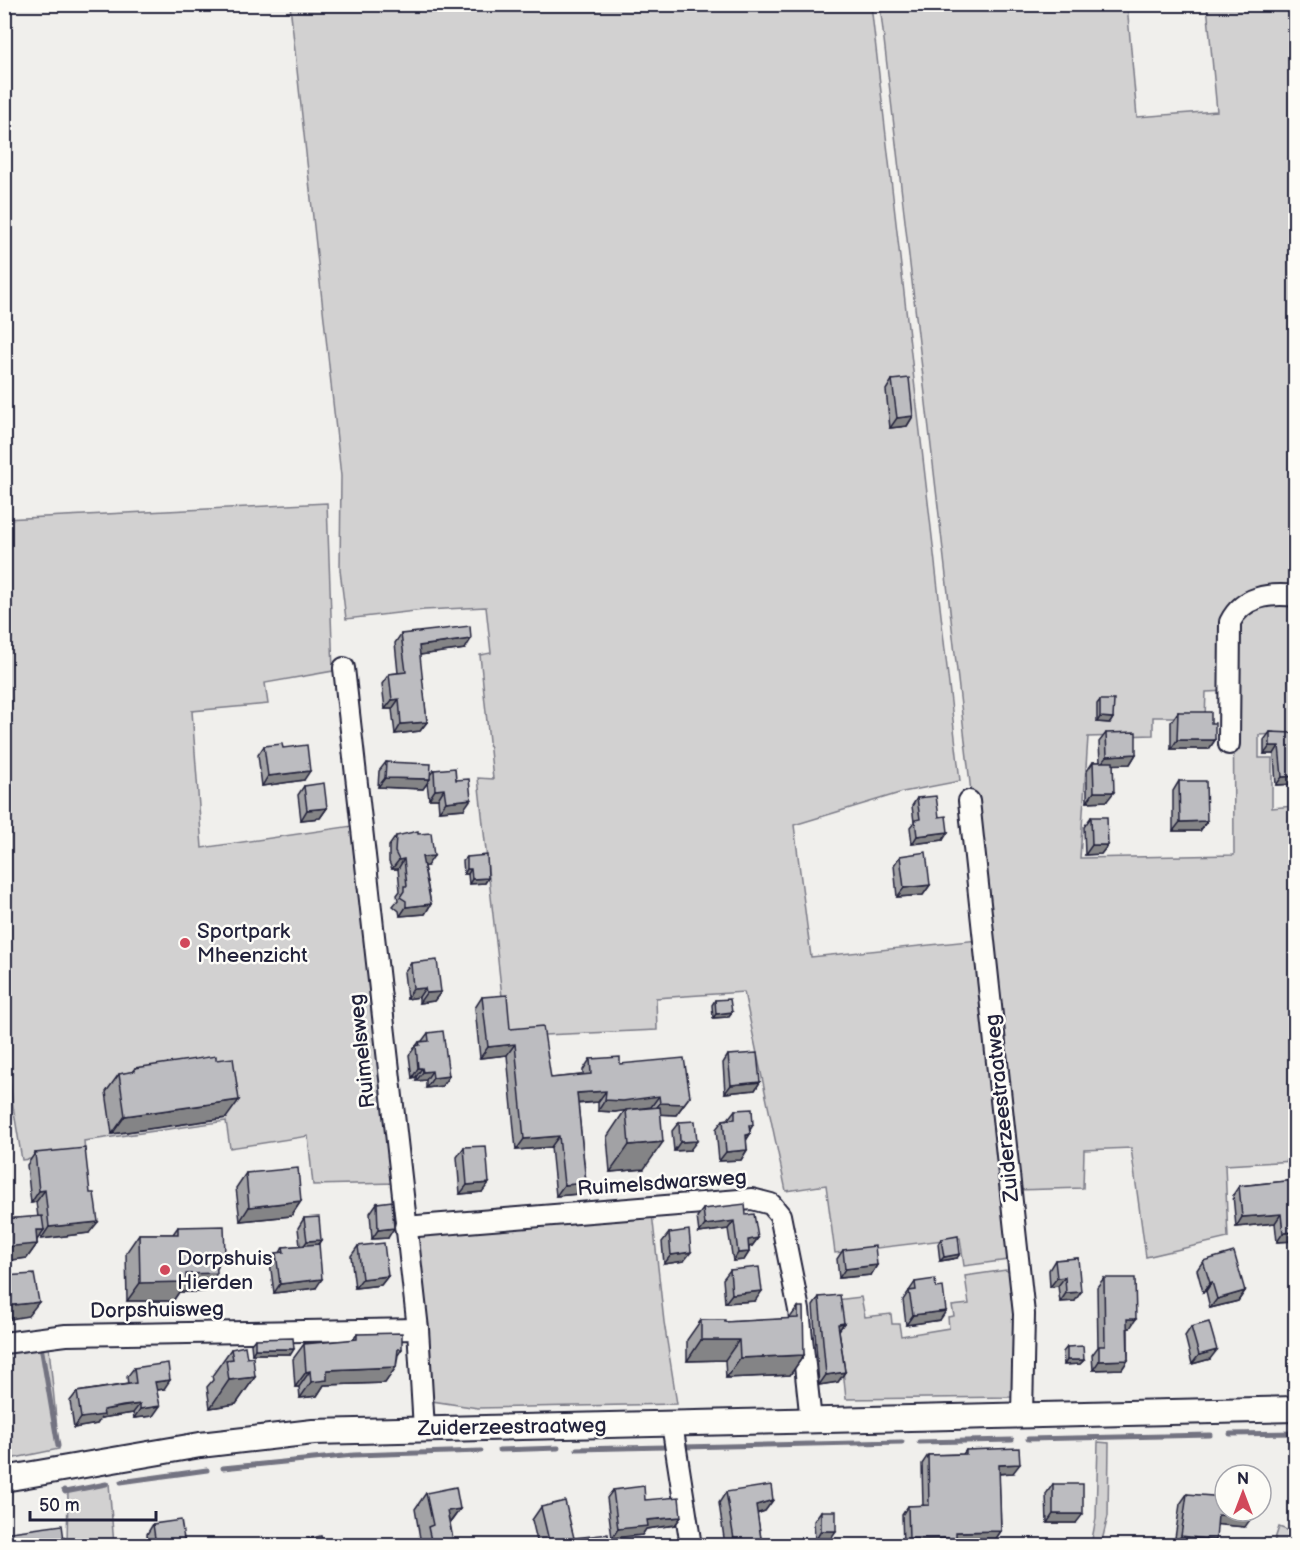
<svg xmlns="http://www.w3.org/2000/svg" width="1300" height="1550" font-family="'Balsamiq Sans',sans-serif">
<style>
.green{fill:#d2d1d1;stroke:#7a7a86;stroke-width:1.5}
.lines{fill:none;stroke-linecap:round;stroke-linejoin:round}
.stream{stroke:#737381;stroke-width:5}
.minor-casing{stroke:#22223b;stroke-width:24}
.major-casing{stroke:#22223b;stroke-width:28}
.minor{stroke:#fdfcf7;stroke-width:20}
.major{stroke:#fdfcf7;stroke-width:24}
.wall{fill:#a2a2a5;stroke:#22223b;stroke-width:1.5}
.shaded-wall{fill:#848486;stroke:#22223b;stroke-width:1.5}
.building{fill:#bcbcc0;stroke:#22223b;stroke-width:1.5}
.poi-dot{fill:#d1495b;stroke:#fdfcf7;stroke-width:2}
.labels{text-anchor:middle;dominant-baseline:central;stroke-width:5;stroke-linejoin:round;paint-order:stroke}
.poi-label{font-size:21px;fill:#22223b;stroke:#fdfcf7;text-anchor:start}
.street-label{font-size:21px;fill:#22223b;stroke:#fdfcf7}
</style>
<rect width="100%" height="100%" fill="#f0efec"/>
<filter id="ink" filterUnits="userSpaceOnUse"><feTurbulence type="fractalNoise" baseFrequency=".0167" numOctaves="2"/><feDisplacementMap in="SourceGraphic" scale="12" xChannelSelector="R" yChannelSelector="G"/><feConvolveMatrix kernelMatrix="1 2 1 2 8 2 1 2 1" color-interpolation-filters="sRGB"/></filter>
<g filter="url(#ink)">
<g class="green">
<path d="M 290,5 L 871,5 L 960,781 L 903,792 L 794,825 L 811,957 L 979,940 L 1008,1260 L 964,1266 L 960,1238 L 835,1253 L 826,1185 L 786,1191 L 744,992 L 656,998 L 657,1030 L 544,1035 L 506,1033 L 478,778 L 493,779 L 480,655 L 491,653 L 486,607 L 424,610 L 346,619 L 340,570 L 341,476 Z"/>
<path d="M 880,5 L 1127,5 L 1137,117 L 1217,111 L 1207,5 L 1295,5 L 1295,592 L 1238,603 L 1227,691 L 1206,692 L 1205,717 L 1153,717 L 1153,735 L 1088,737 L 1080,858 L 1234,855 L 1233,643 L 1243,609 L 1295,599 L 1295,733 L 1259,735 L 1259,758 L 1272,758 L 1272,808 L 1294,806 L 1295,815 L 1295,1161 L 1225,1165 L 1228,1238 L 1146,1257 L 1131,1148 L 1084,1150 L 1083,1188 L 1017,1190 Z"/>
<path d="M 327,503 L 333,671 L 265,683 L 268,704 L 192,711 L 202,848 L 352,826 L 395,1183 L 313,1185 L 308,1136 L 230,1148 L 226,1121 L 84,1141 L 85,1153 L 22,1160 L 12,1100 L 4,1013 L 4,519 Z"/>
<path d="M 652,1213 L 664,1322 L 677,1404 L 478,1408 L 432,1401 L 417,1231 Z"/>
<path d="M 1006,1270 L 1019,1280 L 1019,1394 L 1012,1397 L 846,1399 L 836,1300 L 861,1297 L 865,1317 L 891,1314 L 892,1324 L 899,1324 L 901,1336 L 949,1328 L 948,1317 L 954,1316 L 952,1306 L 969,1304 L 965,1276 Z"/>
<path d="M 49,1348 L 59,1449 L 5,1460 L 5,1352 Z"/>
<path d="M 1098,1442 L 1109,1443 L 1108,1516 L 1101,1545 L 1091,1545 L 1096,1518 Z"/>
<path d="M 109,1483 L 114,1545 L 67,1545 L 68,1491 Z"/>
<path d="M 1279,1527 L 1295,1533 L 1295,1545 L 1273,1545 Z"/>
</g>
<g class="lines">
<g class="stream">
<path d="M 41,1346 L 58,1446"/>
<path d="M 1230,1434 L 1296,1433"/>
<path d="M 1028,1439 L 1210,1435"/>
<path d="M 919,1442 L 1012,1440"/>
<path d="M 683,1447 L 902,1442"/>
<path d="M 577,1449 L 665,1447"/>
<path d="M 499,1450 L 558,1448"/>
<path d="M 223,1468 L 354,1455 L 481,1451"/>
<path d="M 121,1482 L 207,1470"/>
<path d="M 64,1490 L 65,1492 L 106,1484"/>
</g>
<g class="minor-casing">
<g id="minor">
<path d="M 344,668 L 418,1329 L 424,1429"/>
<path d="M 1229,744 L 1230,622 C 1243,596 1269,593 1296,596"/>
<path d="M 969,801 L 1024,1314 L 1022,1415"/>
<path d="M 405,1227 L 752,1199 L 771,1204 L 780,1215 L 799,1310 L 811,1421"/>
<path d="M 4,1343 L 66,1335 L 418,1329"/>
<path d="M 672,1424 L 691,1546"/>
</g>
</g>
<g class="major-casing">
<path id="major" d="M 4,1479 L 200,1445 L 313,1432 L 1296,1409"/>
</g>
<use href="#minor" class="minor"/>
<use href="#major" class="major"/>
</g>
<g class="wall">
<path d="M 892,380 L 913,416 L 907,426 L 890,428 L 886,390 Z"/>
<path d="M 401,634 L 465,649 L 419,655 L 427,722 L 420,731 L 395,734 L 392,709 L 385,709 L 382,684 L 389,674 L 398,673 L 395,643 Z"/>
<path d="M 1100,700 L 1113,718 L 1110,723 L 1097,722 L 1097,704 Z"/>
<path d="M 1178,712 L 1211,723 L 1215,740 L 1209,749 L 1171,749 L 1171,722 Z"/>
<path d="M 1270,732 L 1296,735 L 1296,784 L 1276,785 L 1274,754 L 1264,754 L 1264,740 Z"/>
<path d="M 1106,733 L 1136,754 L 1130,764 L 1113,764 L 1107,801 L 1087,802 L 1087,771 L 1093,762 L 1100,762 L 1099,742 Z"/>
<path d="M 264,746 L 283,748 L 304,780 L 262,786 L 258,755 Z"/>
<path d="M 386,762 L 430,775 L 434,770 L 456,780 L 464,809 L 439,811 L 438,799 L 429,799 L 427,783 L 423,789 L 378,787 L 379,771 Z"/>
<path d="M 1179,781 L 1207,821 L 1200,831 L 1173,831 L 1173,791 Z"/>
<path d="M 304,786 L 327,808 L 320,818 L 301,820 L 298,795 Z"/>
<path d="M 917,798 L 939,817 L 943,840 L 912,844 L 910,827 L 914,822 L 912,806 Z"/>
<path d="M 1091,817 L 1108,845 L 1101,854 L 1085,855 L 1084,827 Z"/>
<path d="M 396,836 L 427,866 L 424,866 L 431,904 L 425,914 L 400,916 L 399,911 L 393,906 L 398,900 L 397,895 L 400,891 L 398,869 L 392,869 L 389,862 L 389,846 Z"/>
<path d="M 900,856 L 930,885 L 923,895 L 897,897 L 894,865 Z"/>
<path d="M 467,857 L 488,878 L 485,883 L 469,884 L 468,874 L 464,874 L 463,861 Z"/>
<path d="M 411,963 L 441,992 L 434,1001 L 419,1003 L 419,997 L 407,999 L 404,972 Z"/>
<path d="M 482,997 L 510,1029 L 551,1078 L 583,1075 L 583,1070 L 590,1059 L 620,1064 L 682,1107 L 676,1115 L 660,1114 L 644,1169 L 610,1172 L 607,1137 L 625,1110 L 615,1112 L 598,1111 L 598,1102 L 578,1104 L 586,1183 L 578,1194 L 556,1196 L 551,1147 L 516,1150 L 507,1055 L 480,1058 L 475,1008 Z"/>
<path d="M 715,1000 L 732,1012 L 728,1017 L 713,1018 L 712,1005 Z"/>
<path d="M 428,1033 L 449,1076 L 442,1086 L 426,1088 L 426,1080 L 416,1081 L 416,1077 L 412,1078 L 409,1055 L 419,1042 L 422,1041 Z"/>
<path d="M 728,1055 L 760,1082 L 755,1090 L 725,1093 L 723,1063 Z"/>
<path d="M 135,1068 L 226,1118 L 112,1134 L 106,1092 L 119,1074 L 132,1072 Z"/>
<path d="M 735,1110 L 750,1130 L 750,1134 L 746,1140 L 747,1150 L 741,1160 L 719,1161 L 716,1129 L 723,1120 L 728,1119 Z"/>
<path d="M 679,1122 L 690,1150 L 674,1151 L 672,1131 Z"/>
<path d="M 464,1147 L 482,1192 L 460,1194 L 457,1157 Z"/>
<path d="M 35,1153 L 89,1233 L 41,1239 L 40,1235 L 37,1240 L 37,1244 L 27,1258 L 4,1261 L 4,1219 L 38,1217 L 36,1202 L 31,1203 L 27,1165 Z"/>
<path d="M 246,1173 L 301,1201 L 291,1216 L 240,1221 L 236,1188 Z"/>
<path d="M 1296,1180 L 1295,1241 L 1277,1242 L 1275,1223 L 1236,1227 L 1233,1195 L 1239,1186 Z"/>
<path d="M 377,1203 L 388,1238 L 372,1239 L 370,1213 Z"/>
<path d="M 703,1209 L 746,1215 L 758,1238 L 752,1246 L 749,1247 L 749,1252 L 744,1260 L 733,1261 L 728,1229 L 699,1233 L 697,1217 Z"/>
<path d="M 304,1218 L 321,1240 L 318,1245 L 316,1288 L 274,1293 L 270,1262 L 276,1253 L 280,1253 L 283,1247 L 300,1246 L 298,1228 Z"/>
<path d="M 178,1227 L 217,1266 L 204,1292 L 179,1292 L 173,1301 L 127,1301 L 126,1253 L 139,1234 L 173,1234 Z"/>
<path d="M 669,1233 L 684,1261 L 664,1264 L 662,1242 Z"/>
<path d="M 941,1239 L 957,1258 L 940,1261 L 938,1244 Z"/>
<path d="M 358,1246 L 388,1276 L 381,1285 L 355,1288 L 351,1256 Z"/>
<path d="M 843,1250 L 877,1265 L 871,1275 L 839,1278 L 837,1259 Z"/>
<path d="M 1078,1258 L 1075,1301 L 1060,1302 L 1058,1286 L 1050,1287 L 1049,1270 L 1055,1260 Z"/>
<path d="M 1203,1261 L 1245,1291 L 1238,1301 L 1210,1308 L 1206,1291 L 1203,1292 L 1197,1270 Z"/>
<path d="M 730,1270 L 755,1301 L 725,1303 L 723,1279 Z"/>
<path d="M 1104,1278 L 1130,1328 L 1128,1328 L 1128,1360 L 1122,1369 L 1093,1370 L 1092,1355 L 1098,1347 L 1097,1287 Z"/>
<path d="M 915,1282 L 936,1288 L 940,1320 L 906,1325 L 903,1300 Z"/>
<path d="M 819,1297 L 844,1323 L 839,1330 L 845,1372 L 838,1382 L 819,1385 L 813,1306 Z"/>
<path d="M 798,1307 L 804,1355 L 790,1375 L 726,1378 L 725,1360 L 687,1361 L 687,1340 L 701,1320 L 725,1322 L 789,1319 Z"/>
<path d="M 1191,1327 L 1210,1359 L 1192,1364 L 1185,1336 Z"/>
<path d="M 357,1334 L 402,1349 L 398,1355 L 396,1367 L 385,1383 L 324,1385 L 317,1396 L 300,1398 L 299,1387 L 295,1387 L 293,1359 L 304,1344 L 353,1340 Z"/>
<path d="M 255,1339 L 291,1354 L 252,1354 L 251,1344 Z"/>
<path d="M 1067,1347 L 1084,1360 L 1080,1364 L 1064,1365 L 1063,1352 Z"/>
<path d="M 231,1349 L 247,1358 L 255,1377 L 236,1404 L 210,1408 L 207,1387 L 213,1380 L 212,1376 Z"/>
<path d="M 134,1368 L 164,1389 L 157,1390 L 153,1416 L 134,1418 L 133,1413 L 101,1418 L 97,1424 L 74,1428 L 70,1401 L 77,1392 L 128,1384 L 127,1377 Z"/>
<path d="M 966,1450 L 1013,1473 L 999,1474 L 1001,1531 L 995,1540 L 954,1541 L 951,1545 L 903,1545 L 902,1515 L 908,1506 L 923,1506 L 922,1464 L 928,1455 L 963,1454 Z"/>
<path d="M 1053,1484 L 1076,1523 L 1047,1523 L 1046,1494 Z"/>
<path d="M 613,1490 L 645,1500 L 681,1517 L 675,1525 L 646,1529 L 642,1535 L 612,1538 L 607,1498 Z"/>
<path d="M 726,1492 L 773,1500 L 765,1511 L 757,1514 L 762,1545 L 725,1545 L 719,1503 Z"/>
<path d="M 426,1493 L 460,1509 L 450,1523 L 454,1545 L 417,1545 L 417,1543 L 420,1538 L 415,1509 Z"/>
<path d="M 1187,1494 L 1245,1527 L 1217,1524 L 1212,1545 L 1174,1545 L 1180,1504 Z"/>
<path d="M 541,1507 L 574,1538 L 609,1545 L 538,1545 L 532,1520 Z"/>
<path d="M 821,1511 L 829,1541 L 815,1541 L 814,1521 Z"/>
<path d="M 153,1524 L 185,1545 L 148,1545 L 147,1534 Z"/>
</g>
<g class="shaded-wall">
<path d="M 913,416 L 907,426 L 890,428 L 897,418 Z"/>
<path d="M 471,639 L 465,649 L 412,656 L 419,646 Z"/>
<path d="M 399,699 L 392,709 L 385,709 L 392,700 Z"/>
<path d="M 1100,717 L 1113,718 L 1110,723 L 1097,722 Z"/>
<path d="M 427,722 L 420,731 L 395,734 L 401,724 Z"/>
<path d="M 1177,740 L 1215,740 L 1209,749 L 1171,749 Z"/>
<path d="M 1270,746 L 1279,746 L 1274,754 L 1264,754 Z"/>
<path d="M 1136,754 L 1130,764 L 1100,765 L 1107,756 Z"/>
<path d="M 310,771 L 304,780 L 262,786 L 268,776 Z"/>
<path d="M 1296,776 L 1296,784 L 1276,785 L 1282,777 Z"/>
<path d="M 385,778 L 430,779 L 423,789 L 378,787 Z"/>
<path d="M 444,789 L 438,799 L 429,799 L 435,790 Z"/>
<path d="M 1094,792 L 1114,792 L 1107,801 L 1087,802 Z"/>
<path d="M 471,799 L 464,809 L 439,811 L 446,802 Z"/>
<path d="M 327,808 L 320,818 L 301,820 L 307,810 Z"/>
<path d="M 1207,821 L 1200,831 L 1173,831 L 1180,822 Z"/>
<path d="M 948,832 L 943,840 L 912,844 L 917,836 Z"/>
<path d="M 1092,845 L 1108,845 L 1101,854 L 1085,855 Z"/>
<path d="M 434,856 L 427,866 L 416,867 L 422,857 Z"/>
<path d="M 404,859 L 398,869 L 392,869 L 399,860 Z"/>
<path d="M 467,869 L 471,869 L 468,874 L 464,874 Z"/>
<path d="M 488,878 L 485,883 L 469,884 L 472,879 Z"/>
<path d="M 930,885 L 923,895 L 897,897 L 904,888 Z"/>
<path d="M 431,904 L 425,914 L 400,916 L 406,907 Z"/>
<path d="M 425,988 L 419,997 L 407,999 L 413,989 Z"/>
<path d="M 441,992 L 434,1001 L 419,1003 L 426,993 Z"/>
<path d="M 732,1012 L 728,1017 L 713,1018 L 716,1014 Z"/>
<path d="M 515,1044 L 507,1055 L 480,1058 L 488,1047 Z"/>
<path d="M 418,1068 L 422,1068 L 416,1077 L 412,1078 Z"/>
<path d="M 432,1071 L 426,1080 L 416,1081 L 423,1072 Z"/>
<path d="M 449,1076 L 442,1086 L 426,1088 L 433,1078 Z"/>
<path d="M 760,1082 L 755,1090 L 725,1093 L 731,1085 Z"/>
<path d="M 606,1091 L 598,1102 L 569,1104 L 577,1093 Z"/>
<path d="M 659,1096 L 651,1107 L 615,1112 L 598,1111 L 605,1100 Z"/>
<path d="M 690,1096 L 676,1115 L 652,1114 L 660,1103 Z"/>
<path d="M 239,1100 L 226,1118 L 112,1134 L 125,1116 Z"/>
<path d="M 749,1125 L 753,1125 L 747,1135 L 750,1134 L 744,1144 L 739,1144 Z"/>
<path d="M 559,1136 L 551,1147 L 516,1150 L 524,1139 Z"/>
<path d="M 697,1141 L 690,1150 L 674,1151 L 680,1142 Z"/>
<path d="M 663,1142 L 644,1169 L 610,1172 L 629,1145 Z"/>
<path d="M 747,1150 L 741,1160 L 719,1161 L 726,1152 Z"/>
<path d="M 489,1183 L 482,1192 L 460,1194 L 467,1185 Z"/>
<path d="M 586,1183 L 578,1194 L 556,1196 L 564,1185 Z"/>
<path d="M 45,1190 L 36,1202 L 31,1203 L 39,1191 Z"/>
<path d="M 301,1201 L 291,1216 L 240,1221 L 249,1207 Z"/>
<path d="M 1281,1214 L 1275,1223 L 1236,1227 L 1242,1217 Z"/>
<path d="M 734,1221 L 728,1229 L 699,1233 L 705,1225 Z"/>
<path d="M 98,1222 L 89,1233 L 41,1239 L 49,1227 Z"/>
<path d="M 394,1228 L 388,1238 L 372,1239 L 378,1230 Z"/>
<path d="M 36,1230 L 44,1230 L 34,1244 L 37,1244 L 27,1258 L 4,1261 L 4,1247 Z"/>
<path d="M 1296,1232 L 1295,1241 L 1277,1242 L 1283,1233 Z"/>
<path d="M 758,1238 L 752,1246 L 743,1248 L 748,1240 Z"/>
<path d="M 321,1240 L 314,1249 L 300,1251 L 307,1241 Z"/>
<path d="M 691,1252 L 684,1261 L 664,1264 L 671,1255 Z"/>
<path d="M 749,1252 L 744,1260 L 733,1261 L 738,1253 Z"/>
<path d="M 960,1254 L 957,1258 L 940,1261 L 944,1257 Z"/>
<path d="M 216,1255 L 225,1255 L 212,1273 L 217,1273 L 204,1292 L 179,1292 L 173,1301 L 127,1301 L 140,1283 L 186,1274 Z"/>
<path d="M 877,1265 L 871,1275 L 839,1278 L 845,1269 Z"/>
<path d="M 388,1276 L 381,1285 L 355,1288 L 362,1279 Z"/>
<path d="M 1065,1277 L 1058,1286 L 1050,1287 L 1057,1278 Z"/>
<path d="M 322,1279 L 316,1288 L 274,1293 L 280,1284 Z"/>
<path d="M 1212,1282 L 1206,1291 L 1203,1292 L 1210,1283 Z"/>
<path d="M 762,1291 L 755,1301 L 725,1303 L 732,1294 Z"/>
<path d="M 1245,1291 L 1238,1301 L 1210,1308 L 1217,1299 Z"/>
<path d="M 1081,1292 L 1075,1301 L 1060,1302 L 1066,1293 Z"/>
<path d="M 39,1302 L 28,1316 L 4,1320 L 4,1306 Z"/>
<path d="M 946,1311 L 940,1320 L 906,1325 L 913,1315 Z"/>
<path d="M 1127,1319 L 1136,1319 L 1130,1328 L 1121,1328 Z"/>
<path d="M 844,1323 L 837,1333 L 838,1324 Z"/>
<path d="M 701,1340 L 739,1340 L 725,1360 L 687,1361 Z"/>
<path d="M 255,1349 L 294,1349 L 291,1354 L 252,1354 Z"/>
<path d="M 1217,1350 L 1210,1359 L 1192,1364 L 1199,1355 Z"/>
<path d="M 804,1355 L 790,1375 L 726,1378 L 740,1358 Z"/>
<path d="M 1067,1360 L 1084,1360 L 1080,1364 L 1064,1365 Z"/>
<path d="M 1128,1360 L 1122,1369 L 1093,1370 L 1099,1361 Z"/>
<path d="M 396,1367 L 385,1383 L 324,1385 L 317,1396 L 300,1398 L 311,1382 L 327,1370 Z"/>
<path d="M 310,1371 L 299,1387 L 295,1387 L 306,1372 Z"/>
<path d="M 845,1372 L 838,1382 L 819,1385 L 826,1375 Z"/>
<path d="M 255,1377 L 236,1404 L 210,1408 L 229,1380 Z"/>
<path d="M 170,1380 L 164,1389 L 149,1391 L 155,1382 Z"/>
<path d="M 140,1404 L 133,1413 L 101,1418 L 97,1424 L 74,1428 L 81,1418 L 103,1410 Z"/>
<path d="M 160,1406 L 153,1416 L 134,1418 L 140,1409 Z"/>
<path d="M 1020,1464 L 1013,1473 L 992,1474 L 999,1465 Z"/>
<path d="M 773,1500 L 765,1511 L 748,1516 L 756,1505 Z"/>
<path d="M 460,1509 L 448,1525 L 447,1511 Z"/>
<path d="M 1053,1514 L 1083,1514 L 1076,1523 L 1047,1523 Z"/>
<path d="M 1218,1515 L 1252,1517 L 1245,1527 L 1211,1524 Z"/>
<path d="M 681,1517 L 675,1525 L 646,1529 L 642,1535 L 612,1538 L 618,1529 L 647,1520 Z"/>
<path d="M 821,1531 L 836,1531 L 829,1541 L 815,1541 Z"/>
<path d="M 1001,1531 L 995,1540 L 954,1541 L 951,1545 L 905,1545 L 909,1539 L 956,1532 Z"/>
<path d="M 1181,1536 L 1216,1540 L 1212,1545 L 1174,1545 Z"/>
</g>
<g class="building">
<path d="M 909,378 L 913,416 L 897,418 L 892,380 Z"/>
<path d="M 470,626 L 471,639 L 419,646 L 427,722 L 401,724 L 399,699 L 392,700 L 389,674 L 406,672 L 401,634 Z"/>
<path d="M 1100,700 L 1114,700 L 1113,718 L 1100,717 Z"/>
<path d="M 1178,712 L 1211,712 L 1211,723 L 1215,723 L 1215,740 L 1177,740 Z"/>
<path d="M 1136,732 L 1136,754 L 1107,756 L 1106,733 Z"/>
<path d="M 1270,732 L 1293,733 L 1293,735 L 1296,735 L 1296,776 L 1282,777 L 1279,746 L 1270,746 Z"/>
<path d="M 282,744 L 283,748 L 307,745 L 310,771 L 268,776 L 264,746 Z"/>
<path d="M 386,762 L 431,764 L 430,779 L 385,778 Z"/>
<path d="M 1093,762 L 1113,762 L 1114,792 L 1094,792 Z"/>
<path d="M 455,768 L 456,780 L 469,779 L 471,799 L 446,802 L 444,789 L 435,790 L 434,770 Z"/>
<path d="M 1179,781 L 1206,781 L 1207,821 L 1180,822 Z"/>
<path d="M 324,783 L 327,808 L 307,810 L 304,786 Z"/>
<path d="M 936,796 L 939,817 L 946,816 L 948,832 L 917,836 L 915,820 L 920,819 L 917,798 Z"/>
<path d="M 1091,817 L 1107,817 L 1108,845 L 1092,845 Z"/>
<path d="M 418,831 L 418,834 L 431,833 L 434,856 L 422,857 L 431,904 L 406,907 L 406,901 L 400,897 L 404,891 L 404,886 L 407,886 L 404,859 L 399,860 L 395,852 L 396,836 Z"/>
<path d="M 926,852 L 930,885 L 904,888 L 900,856 Z"/>
<path d="M 487,855 L 488,878 L 472,879 L 471,869 L 467,869 L 467,857 Z"/>
<path d="M 437,960 L 441,992 L 426,993 L 425,988 L 413,989 L 411,963 Z"/>
<path d="M 507,995 L 510,1029 L 543,1026 L 551,1078 L 591,1074 L 590,1059 L 620,1057 L 620,1064 L 684,1058 L 690,1096 L 684,1104 L 660,1103 L 659,1096 L 623,1101 L 605,1100 L 606,1091 L 577,1093 L 586,1183 L 564,1185 L 559,1136 L 524,1139 L 515,1044 L 488,1047 L 482,997 Z"/>
<path d="M 730,999 L 732,1012 L 716,1014 L 715,1000 Z"/>
<path d="M 443,1031 L 449,1076 L 433,1078 L 432,1071 L 423,1072 L 422,1068 L 418,1068 L 416,1046 L 420,1045 L 419,1042 L 429,1041 L 428,1033 Z"/>
<path d="M 757,1053 L 760,1082 L 731,1085 L 728,1055 Z"/>
<path d="M 216,1056 L 216,1060 L 233,1058 L 239,1100 L 125,1116 L 119,1074 L 135,1071 L 135,1068 Z"/>
<path d="M 660,1107 L 663,1142 L 629,1145 L 626,1110 Z"/>
<path d="M 752,1109 L 753,1125 L 749,1125 L 750,1134 L 746,1135 L 747,1150 L 726,1152 L 723,1120 L 735,1119 L 735,1110 Z"/>
<path d="M 695,1121 L 697,1141 L 680,1142 L 679,1122 Z"/>
<path d="M 486,1146 L 489,1183 L 467,1185 L 464,1147 Z"/>
<path d="M 85,1148 L 90,1193 L 94,1193 L 98,1222 L 49,1227 L 45,1190 L 39,1191 L 35,1153 Z"/>
<path d="M 298,1168 L 301,1201 L 249,1207 L 246,1173 Z"/>
<path d="M 1296,1180 L 1296,1232 L 1283,1233 L 1281,1214 L 1242,1217 L 1239,1186 Z"/>
<path d="M 392,1201 L 394,1228 L 378,1230 L 377,1203 Z"/>
<path d="M 745,1204 L 746,1215 L 754,1214 L 758,1238 L 748,1240 L 749,1252 L 738,1253 L 734,1221 L 705,1225 L 703,1209 Z"/>
<path d="M 42,1216 L 44,1230 L 36,1230 L 37,1244 L 4,1247 L 4,1219 Z"/>
<path d="M 319,1217 L 321,1240 L 307,1241 L 304,1218 Z"/>
<path d="M 224,1226 L 225,1255 L 216,1255 L 217,1273 L 186,1274 L 186,1282 L 140,1283 L 139,1234 L 178,1234 L 178,1227 Z"/>
<path d="M 689,1230 L 691,1252 L 671,1255 L 669,1233 Z"/>
<path d="M 958,1236 L 960,1254 L 944,1257 L 941,1239 Z"/>
<path d="M 384,1243 L 388,1276 L 362,1279 L 358,1246 Z"/>
<path d="M 319,1244 L 322,1279 L 280,1284 L 276,1253 L 284,1252 L 283,1247 Z"/>
<path d="M 875,1246 L 877,1265 L 845,1269 L 843,1250 Z"/>
<path d="M 1234,1252 L 1245,1291 L 1217,1299 L 1212,1282 L 1210,1283 L 1203,1261 Z"/>
<path d="M 1078,1258 L 1081,1292 L 1066,1293 L 1065,1277 L 1057,1278 L 1055,1260 Z"/>
<path d="M 759,1267 L 762,1291 L 732,1294 L 730,1270 Z"/>
<path d="M 34,1274 L 39,1302 L 32,1303 L 4,1306 L 4,1276 Z"/>
<path d="M 1104,1278 L 1135,1278 L 1136,1319 L 1127,1319 L 1128,1360 L 1099,1361 L 1099,1346 L 1105,1346 Z"/>
<path d="M 935,1279 L 936,1288 L 943,1287 L 946,1311 L 913,1315 L 909,1291 L 916,1290 L 915,1282 Z"/>
<path d="M 840,1295 L 844,1323 L 838,1324 L 845,1372 L 826,1375 L 819,1297 Z"/>
<path d="M 798,1307 L 803,1307 L 804,1355 L 740,1358 L 739,1340 L 701,1340 L 701,1320 L 725,1320 L 725,1322 L 798,1318 Z"/>
<path d="M 1209,1322 L 1217,1350 L 1199,1355 L 1191,1327 Z"/>
<path d="M 402,1333 L 402,1349 L 398,1349 L 396,1367 L 327,1370 L 327,1380 L 311,1382 L 310,1371 L 306,1372 L 304,1344 L 357,1339 L 357,1334 Z"/>
<path d="M 293,1338 L 294,1349 L 255,1349 L 255,1339 Z"/>
<path d="M 245,1346 L 247,1358 L 253,1357 L 255,1377 L 229,1380 L 226,1360 L 233,1359 L 231,1349 Z"/>
<path d="M 1083,1346 L 1084,1360 L 1067,1360 L 1067,1347 Z"/>
<path d="M 168,1363 L 170,1380 L 155,1382 L 160,1406 L 140,1409 L 140,1404 L 123,1406 L 103,1410 L 104,1415 L 81,1418 L 77,1392 L 136,1383 L 134,1368 Z"/>
<path d="M 1019,1448 L 1020,1464 L 999,1465 L 1001,1531 L 956,1532 L 956,1538 L 909,1539 L 908,1506 L 929,1505 L 928,1455 L 966,1454 L 966,1450 Z"/>
<rect x="1053" y="1484" width="30" height="30"/>
<path d="M 771,1485 L 773,1500 L 756,1505 L 762,1545 L 735,1545 L 726,1492 Z"/>
<path d="M 644,1486 L 645,1500 L 679,1497 L 681,1517 L 647,1520 L 648,1526 L 618,1529 L 613,1490 Z"/>
<path d="M 456,1487 L 460,1509 L 447,1511 L 454,1545 L 432,1545 L 428,1527 L 433,1525 L 426,1493 Z"/>
<path d="M 1187,1494 L 1225,1497 L 1225,1511 L 1252,1511 L 1252,1517 L 1218,1515 L 1216,1540 L 1181,1536 Z"/>
<path d="M 565,1501 L 574,1538 L 608,1534 L 609,1545 L 550,1545 L 541,1507 Z"/>
<rect x="821" y="1511" width="15" height="20"/>
<path d="M 181,1520 L 185,1545 L 156,1545 L 153,1524 Z"/>
<path d="M 62,1525 L 64,1540 L 60,1540 L 61,1545 L 4,1545 L 4,1533 Z"/>
<path d="M 321,1536 L 324,1545 L 284,1545 Z"/>
<path d="M 1241,1539 L 1257,1540 L 1256,1545 L 1240,1545 Z"/>
<path d="M 1081,1543 L 1081,1545 L 1050,1545 L 1050,1544 Z"/>
<path d="M 682,1544 L 682,1545 L 667,1545 Z"/>
</g>
</g>
<g class="poi-dot">
<circle cx="185" cy="943" r="6"/>
<circle cx="165" cy="1270" r="6"/>
</g>
<g class="labels">
<g class="poi-label">
<text x="197" y="931">Sportpark<tspan x="197" dy="24">Mheenzicht</tspan></text>
<text x="177" y="1258">Dorpshuis<tspan x="177" dy="24">Hierden</tspan></text>
</g>
<g class="street-label">
<text transform="translate(362 1051) rotate(-96)">Ruimelsweg</text>
<text transform="translate(1002 1108) rotate(-96)">Zuiderzeestraatweg</text>
<text transform="translate(662 1183) rotate(-4)">Ruimelsdwarsweg</text>
<text transform="translate(157 1310) rotate(-1)">Dorpshuisweg</text>
<text transform="translate(512 1427) rotate(-1)">Zuiderzeestraatweg</text>
</g>
</g>
<rect width="1300" height="1550" fill="none" stroke="#fdfcf7" stroke-width="24"/>
<rect x="12" y="12" width="1276" height="1526" fill="none" stroke="#22223b" stroke-width="2" filter="url(#ink)"/>
<g transform="translate(1243 1493)"><circle r="28" fill="#fdfcf7" stroke="#a5a5ac" stroke-width="1.5"/>
<path d="M0-4.5L10 22L0 15L-10 22Z" fill="#d1495b"/>
<text y="-9" font-size="16" font-weight="bold" text-anchor="middle" fill="#22223b">N</text>
</g>
<path d="M30 1511v9h126v-9" fill="none" stroke="#22223b" stroke-width="3"/>
<text x="39" y="1511" font-size="18" fill="#22223b" stroke="#fdfcf7" stroke-width="4.5" paint-order="stroke">50 m</text>
</svg>
